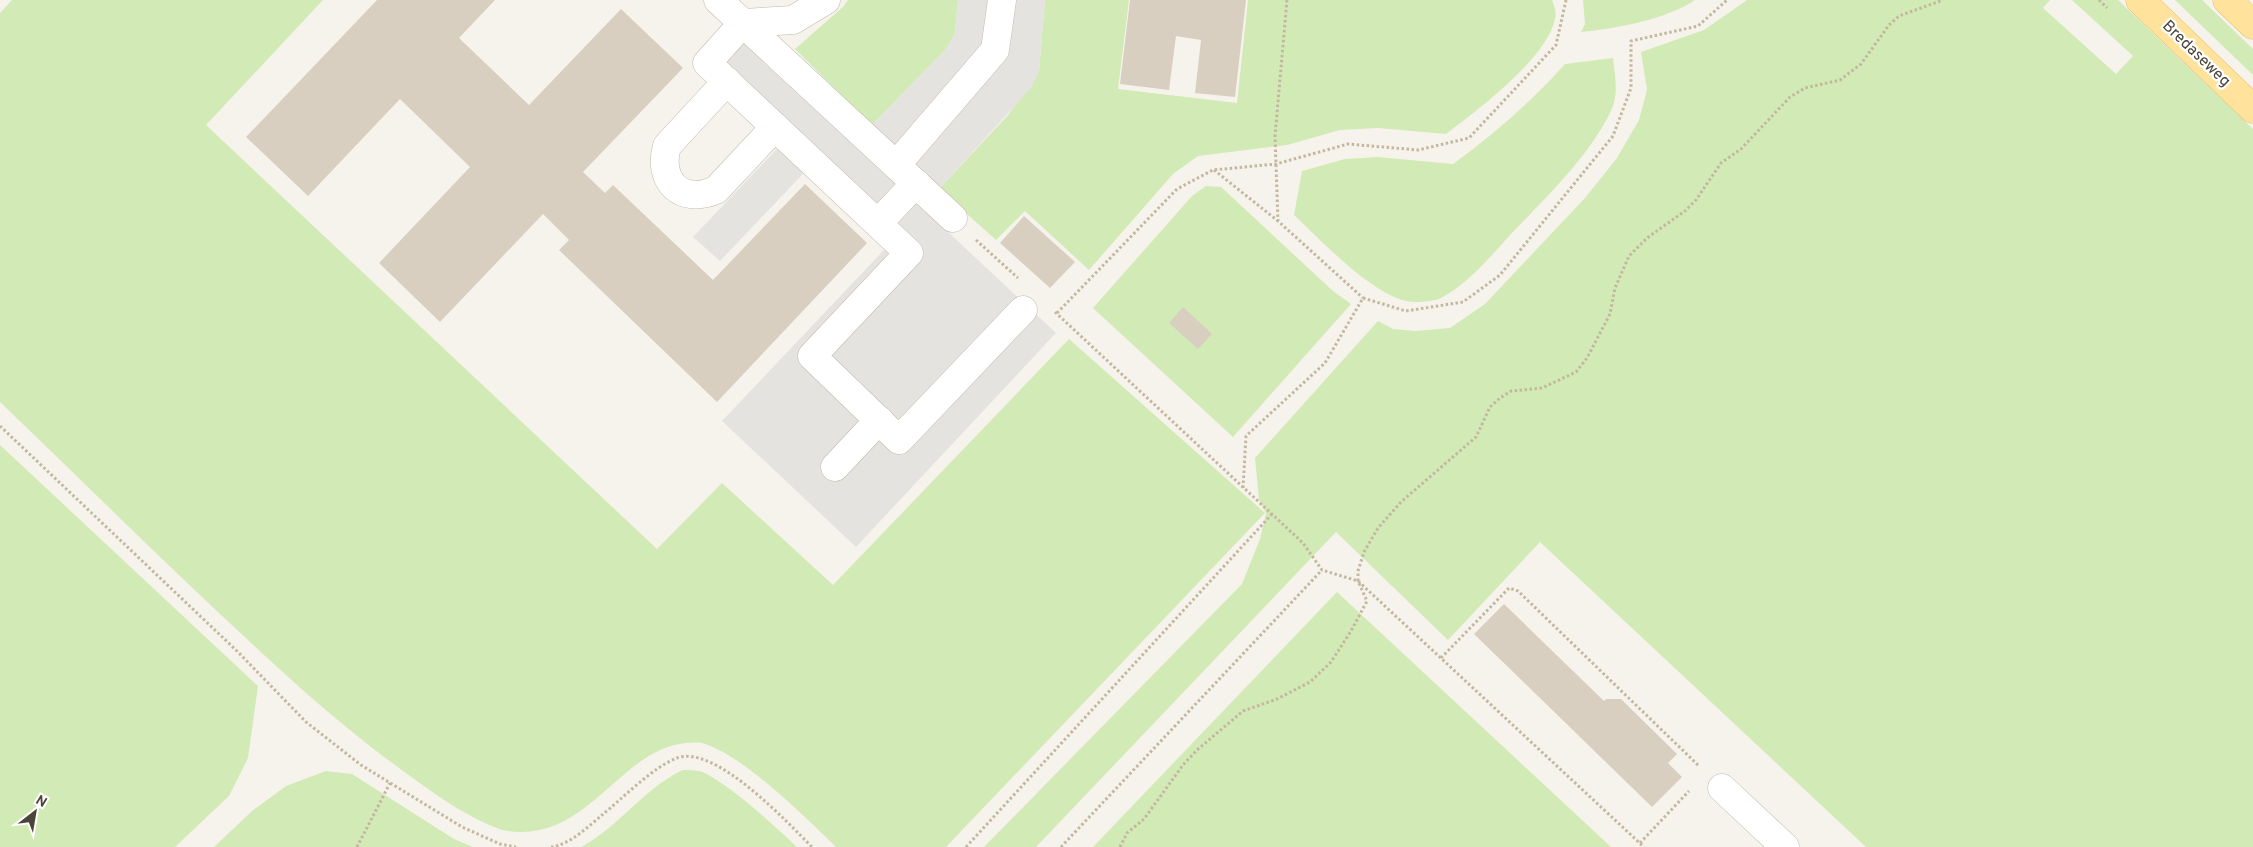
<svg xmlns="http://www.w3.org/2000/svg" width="2253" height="847" font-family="Overpass,sans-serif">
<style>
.green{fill:#d2eab5}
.parking{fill:#e5e3e0}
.building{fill:#d8cfc1}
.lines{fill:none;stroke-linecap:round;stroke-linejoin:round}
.minor-casing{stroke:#c2bbae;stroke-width:29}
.major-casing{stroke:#e6c16a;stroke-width:29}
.path{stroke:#c4b79f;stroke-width:3;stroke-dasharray:2.5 2.5;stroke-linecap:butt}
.minor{stroke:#fff;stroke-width:28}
.major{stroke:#ffe39c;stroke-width:28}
.labels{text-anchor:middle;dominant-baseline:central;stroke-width:4.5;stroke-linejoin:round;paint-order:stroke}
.street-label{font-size:16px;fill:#4b4439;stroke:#fff}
</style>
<rect width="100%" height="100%" fill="#f6f3ec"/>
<g class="green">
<path d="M 12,0 L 323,0 L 206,125 L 657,549 L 722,483 L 833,585 L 1069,339 L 1265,513 L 946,847 L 836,847 C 805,817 742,754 702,743 C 696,742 691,743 686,743 C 618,749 587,847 502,830 C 466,817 436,795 406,773 C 371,748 338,721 306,693 C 201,599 101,499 0,402 L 0,13 Z"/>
<path d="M 848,0 L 958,0 L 955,33 L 947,48 L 872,125 L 795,49 L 843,7 Z"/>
<path d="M 1045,0 L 1129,0 L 1118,89 L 1237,103 L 1248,0 L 1552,0 C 1554,6 1557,12 1555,19 C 1547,58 1478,110 1446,134 L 1378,128 L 1340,130 L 1287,145 L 1198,156 L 1173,174 L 1089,270 L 1025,211 L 996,240 L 939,189 L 1008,115 L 1039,71 Z"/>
<path d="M 1583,0 L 1695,0 C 1668,19 1614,29 1581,32 L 1585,24 Z"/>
<path d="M 1747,0 L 2050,0 L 2043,8 L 2116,74 L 2133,56 L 2072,0 L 2118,0 L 2253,129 L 2253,847 L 1866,847 L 1540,542 L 1448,640 L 1336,532 L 1036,847 L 984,847 L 1242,584 L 1260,539 L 1266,513 L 1259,500 L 1255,458 L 1378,321 L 1393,329 L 1415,331 L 1450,328 L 1485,304 L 1585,198 L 1617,158 L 1639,120 L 1647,90 L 1641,52 L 1704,30 Z"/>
<path d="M 2175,0 L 2202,0 L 2253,49 L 2253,75 Z"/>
<path d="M 1613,58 C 1615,76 1619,94 1611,111 C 1588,158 1547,196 1511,234 C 1490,257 1469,283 1441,298 C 1435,301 1423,302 1415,302 C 1378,302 1321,240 1294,215 L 1302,171 L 1345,159 L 1378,157 L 1453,164 C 1494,134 1531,102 1565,64 Z"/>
<path d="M 1206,186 L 1221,187 L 1333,291 L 1351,304 L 1233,437 L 1093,308 L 1192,196 Z"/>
<path d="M 0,445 L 258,686 L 248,758 L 229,796 L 175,847 L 0,847 Z"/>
<path d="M 1337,592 L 1611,847 L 1093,847 Z"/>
<path d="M 683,770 C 691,770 698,770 705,773 C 732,787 775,826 797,847 L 581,847 C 619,827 644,788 683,770 Z"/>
<path d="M 326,771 L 352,774 L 454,839 L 473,847 L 214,847 L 252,811 L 286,786 Z"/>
</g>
<g class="parking">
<path d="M 958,0 L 1045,0 L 1039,71 L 1031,88 L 939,189 L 872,125 L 947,48 L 955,33 Z"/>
<path d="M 744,41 L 1056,333 L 856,547 L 722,421 L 900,233 L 819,157 L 720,261 L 693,237 L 792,133 L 721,65 Z"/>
</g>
<g class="building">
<path d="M 377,0 L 495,0 L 459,38 L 529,105 L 621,9 L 683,68 L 583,172 L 605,193 L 613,185 L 713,280 L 805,184 L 867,243 L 717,402 L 559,250 L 569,240 L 543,214 L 440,322 L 379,263 L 470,167 L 400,99 L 308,196 L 246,137 Z"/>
<path d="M 1130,0 L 1246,0 L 1235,97 L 1195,93 L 1201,40 L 1176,36 L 1169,90 L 1120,84 Z"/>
<path d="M 1024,216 L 1075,262 L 1050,288 L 1000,243 Z"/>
<path d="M 1183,307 L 1212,334 L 1198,349 L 1169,323 Z"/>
<path d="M 1504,604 L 1604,701 L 1606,699 L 1621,699 L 1677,754 L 1668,763 L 1682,777 L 1652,807 L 1474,634 Z"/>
</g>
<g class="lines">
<g class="minor-casing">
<g id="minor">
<path d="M 718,0 L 953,218"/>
<path d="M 826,0 L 793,20 L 743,23 L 707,63 L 909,253 L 812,356 L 899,440 L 1023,310"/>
<path d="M 727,81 L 667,146 C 657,181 681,205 716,190 L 775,127"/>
<path d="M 897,164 L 995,50 L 1002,0"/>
<path d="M 878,223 L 916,183"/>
<path d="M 835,467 L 879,420"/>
<path d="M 1722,788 L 1785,847"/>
</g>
</g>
<g class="major-casing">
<g id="major">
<path d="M 2140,0 L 2253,109"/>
<path d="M 2227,0 L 2253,25"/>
</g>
</g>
<g class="path">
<path d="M 1287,0 L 1275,136 L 1278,221 L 1363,298"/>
<path d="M 2099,0 L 2107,8"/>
<path d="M 1214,170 L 1278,221"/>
<path d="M 976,240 L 1018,278"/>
<path d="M 1055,312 L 1303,543 L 1322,570 L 1358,581 L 1644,847"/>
<path d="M 1057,313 L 1177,189 L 1213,170 L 1276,164 L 1348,144 L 1418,150 L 1469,138 L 1556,45 L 1566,0"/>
<path d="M 0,426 L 237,651 L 306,722 L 361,765 L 462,827 L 500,844 L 516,847"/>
<path d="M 1243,488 L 1246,436 L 1325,363 L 1363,298 L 1406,311 L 1463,302 L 1500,275 L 1613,136 L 1631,88 L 1631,41 L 1698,26 L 1727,0"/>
<path d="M 1441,658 L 1509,588 L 1518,591 L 1699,766"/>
<path d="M 1640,843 L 1689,791"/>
<path d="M 357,847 L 390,783"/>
<path d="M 551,847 C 569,845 588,827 602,815 C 623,798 653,767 677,758 C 715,744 787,822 812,847"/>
<path d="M 966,847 L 1272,514"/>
<path d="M 1061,847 L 1322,570"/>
<path d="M 1120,847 L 1127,833 L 1144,819 L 1183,765 L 1197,750 L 1243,711 L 1277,699 L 1310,682 L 1331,662 L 1351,631 L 1367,601 L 1358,581 L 1358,571 L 1364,552 L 1378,528 L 1401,502 L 1476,437 L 1490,407 L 1500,398 L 1511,391 L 1542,388 L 1576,372 L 1587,358 L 1610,314 L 1615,288 L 1629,256 L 1647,238 L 1685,211 L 1696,200 L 1721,163 L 1741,149 L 1790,97 L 1805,88 L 1840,80 L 1861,64 L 1889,25 L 1899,16 L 1943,0"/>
</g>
<use href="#minor" class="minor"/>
<use href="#major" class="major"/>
</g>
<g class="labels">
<g class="street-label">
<text transform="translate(2196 54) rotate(44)">Bredaseweg</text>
</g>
</g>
<g transform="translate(35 812) rotate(31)" stroke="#ffffff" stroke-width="4" paint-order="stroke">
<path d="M0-4L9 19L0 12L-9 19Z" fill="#4b4439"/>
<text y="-8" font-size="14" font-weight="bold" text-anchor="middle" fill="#4b4439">N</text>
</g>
</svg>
